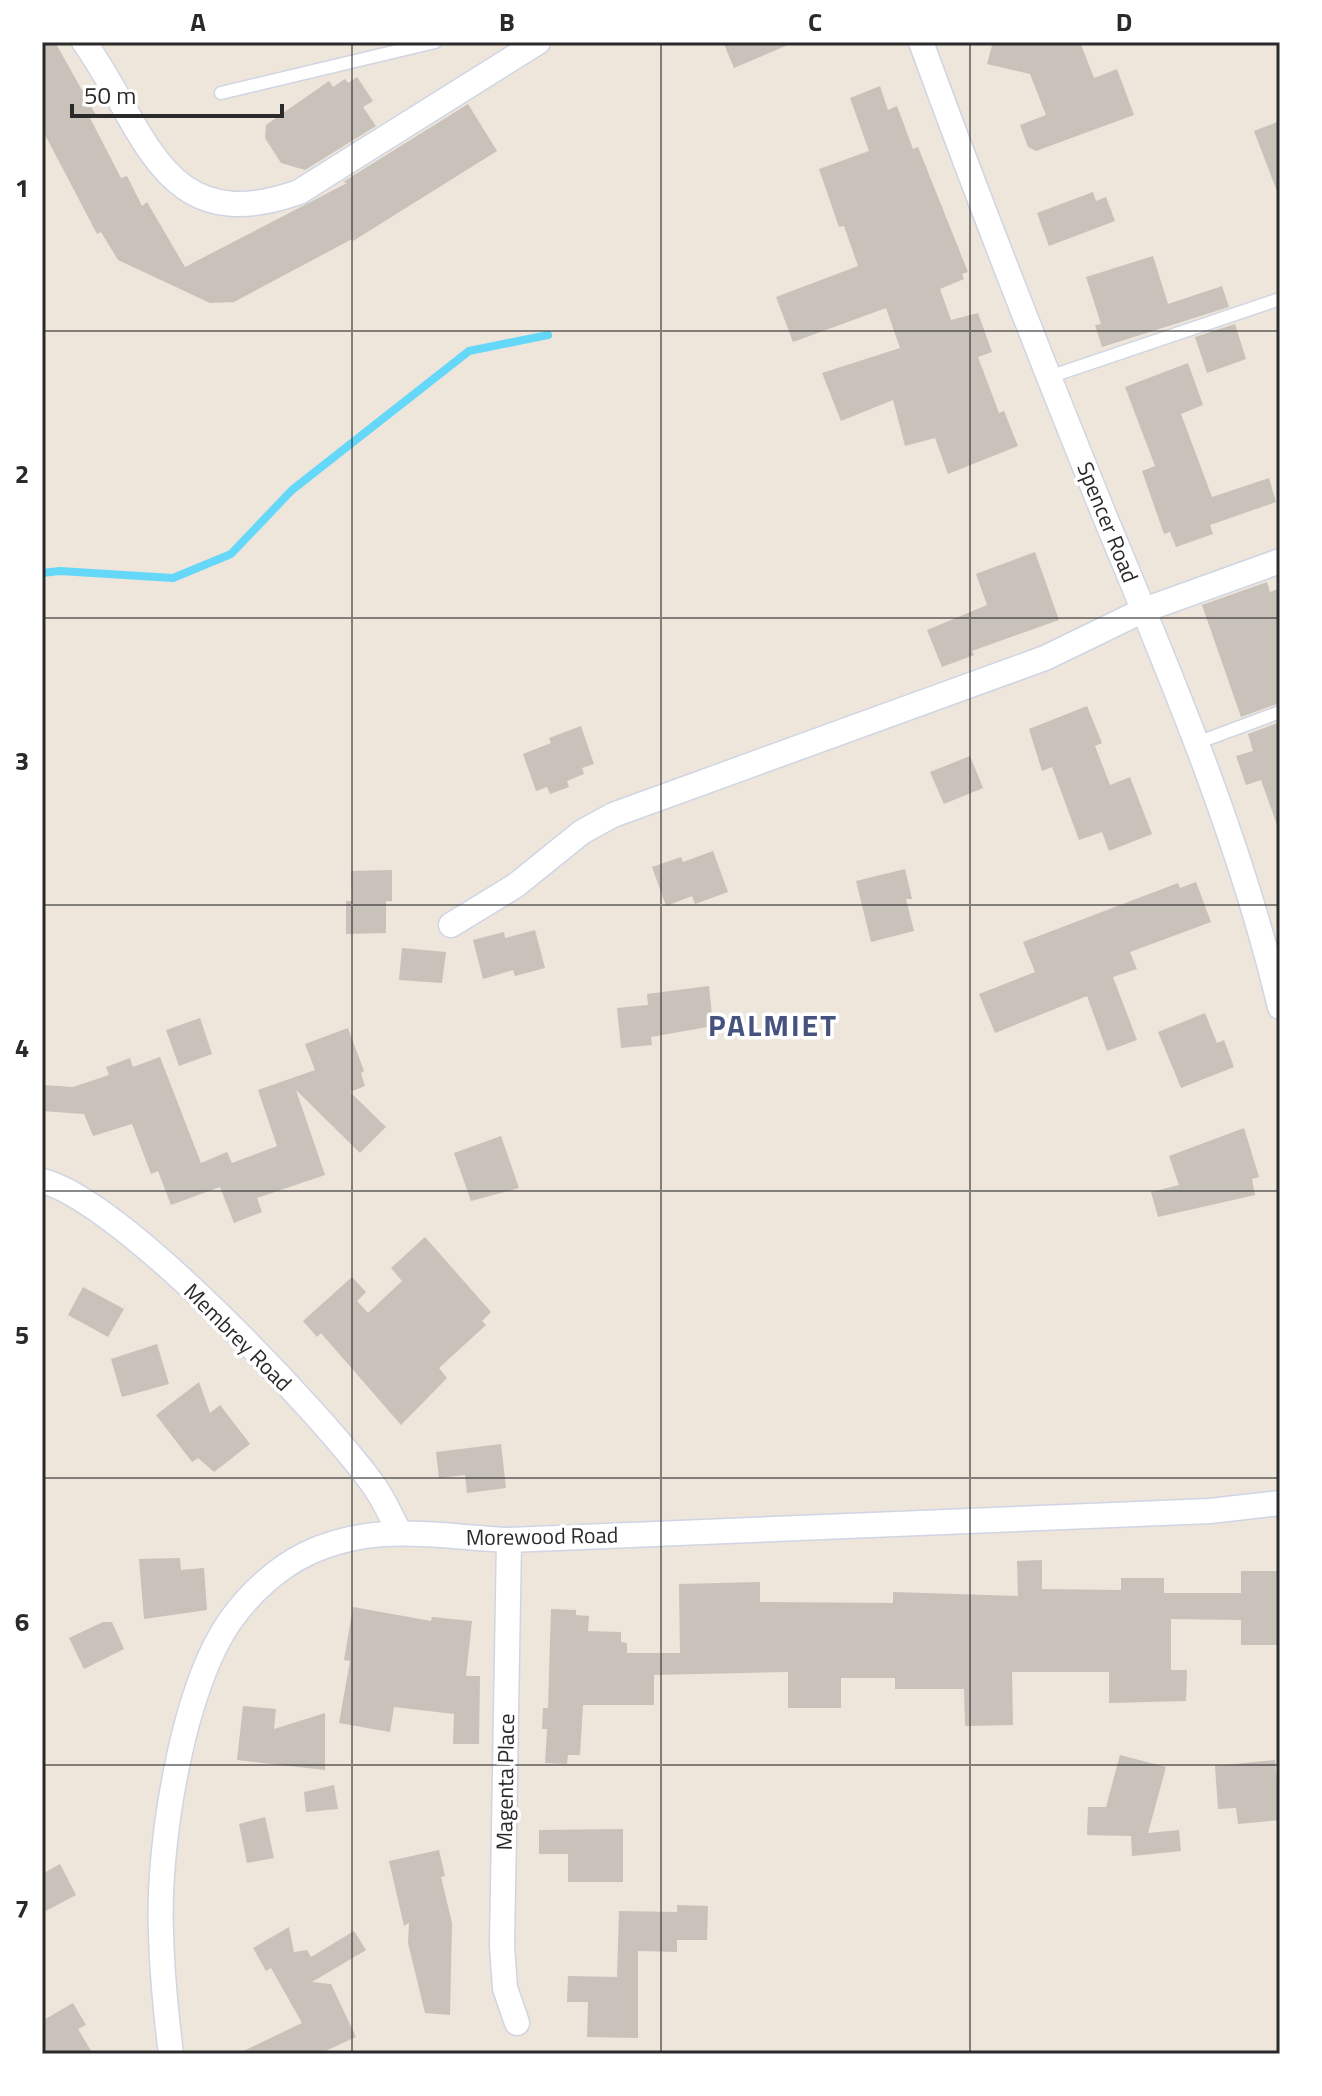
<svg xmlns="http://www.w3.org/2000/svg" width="1322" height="2096" font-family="'Titillium Web',sans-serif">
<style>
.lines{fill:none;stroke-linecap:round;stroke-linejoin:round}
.stream{stroke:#65d8f9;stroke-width:8}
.building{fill:#c9c2bb}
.service-casing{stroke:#d0d5e4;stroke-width:15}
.minor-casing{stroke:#d0d5e4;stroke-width:27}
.service{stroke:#fff;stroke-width:12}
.minor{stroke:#fff;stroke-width:24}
.grid{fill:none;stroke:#2a2a2a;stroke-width:2;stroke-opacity:0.55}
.labels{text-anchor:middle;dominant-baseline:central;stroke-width:7;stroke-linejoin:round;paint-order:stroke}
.street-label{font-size:22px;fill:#2a2a2a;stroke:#fff}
.district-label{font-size:30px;font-weight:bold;letter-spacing:2px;fill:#47537f;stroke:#fff}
.neatline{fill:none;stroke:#2a2a2a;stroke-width:3}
.grid-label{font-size:26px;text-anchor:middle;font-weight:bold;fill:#2a2a2a}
</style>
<rect width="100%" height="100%" fill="#eee5db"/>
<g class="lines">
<path class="stream" d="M 42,573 L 60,571 L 173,578 L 231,554 L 292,490 L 469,351 L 548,335"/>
</g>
<g class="building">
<path d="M 42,42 L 55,42 L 96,115 L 90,118 L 121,178 L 127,176 L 142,206 L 147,202 L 185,267 L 347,183 L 343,182 L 468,104 L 497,151 L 353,241 L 352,239 L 234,302 L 210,303 L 118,260 L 101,232 L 97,234 L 42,129 Z"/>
<path d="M 723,42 L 795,42 L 734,68 Z"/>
<path d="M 993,42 L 1080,42 L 1094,78 L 1117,69 L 1134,115 L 1036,151 L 1028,147 L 1020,125 L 1046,115 L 1030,74 L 987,64 Z"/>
<path d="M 357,77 L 373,101 L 363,107 L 376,126 L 305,170 L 281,163 L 265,138 L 266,125 L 329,81 L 333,87 L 345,79 L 348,83 Z"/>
<path d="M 880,86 L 888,110 L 897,106 L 913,149 L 918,147 L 968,272 L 962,274 L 964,279 L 940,289 L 951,320 L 978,313 L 992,352 L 978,357 L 999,413 L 1004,411 L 1018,446 L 948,474 L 935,438 L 905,446 L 893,400 L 841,421 L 822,373 L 900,348 L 886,308 L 793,342 L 776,297 L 858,266 L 844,226 L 839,227 L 819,169 L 869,151 L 850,98 Z"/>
<path d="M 1280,121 L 1280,193 L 1278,194 L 1254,131 Z"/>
<path d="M 1093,192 L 1096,201 L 1106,197 L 1115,221 L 1049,246 L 1037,213 Z"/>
<path d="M 1153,256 L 1168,304 L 1222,286 L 1229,307 L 1102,347 L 1095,325 L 1101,324 L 1086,277 Z"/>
<path d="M 1235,324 L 1246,359 L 1207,373 L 1195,337 Z"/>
<path d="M 1188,363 L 1203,405 L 1181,414 L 1212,497 L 1269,478 L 1276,502 L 1210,525 L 1213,534 L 1176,547 L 1170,532 L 1164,534 L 1142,471 L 1155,466 L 1125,387 Z"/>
<path d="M 1035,552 L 1059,620 L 972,651 L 974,655 L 942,667 L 927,630 L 987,605 L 976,574 Z"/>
<path d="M 1267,582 L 1270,592 L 1280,588 L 1280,703 L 1241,717 L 1202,605 Z"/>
<path d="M 1087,706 L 1102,743 L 1095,746 L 1110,785 L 1130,777 L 1152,834 L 1109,851 L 1102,832 L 1079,840 L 1052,767 L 1042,771 L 1029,729 Z"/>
<path d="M 1280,722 L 1280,824 L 1277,825 L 1261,780 L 1246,785 L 1236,756 L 1253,751 L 1248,734 Z"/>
<path d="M 581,726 L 594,764 L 582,768 L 584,774 L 567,781 L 569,787 L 550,794 L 547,787 L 536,791 L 523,754 L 551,743 L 549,738 Z"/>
<path d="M 970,756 L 983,788 L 944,804 L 930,772 Z"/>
<path d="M 713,851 L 728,892 L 695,904 L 692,896 L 666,906 L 652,867 L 681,857 L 683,862 Z"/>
<path d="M 905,869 L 912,899 L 906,899 L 914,931 L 871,942 L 856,881 Z"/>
<path d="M 392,870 L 392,901 L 386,901 L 386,933 L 346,934 L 346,901 L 352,901 L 351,871 Z"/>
<path d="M 1196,882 L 1211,922 L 1130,952 L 1137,969 L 1113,977 L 1137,1040 L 1107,1051 L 1087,996 L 995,1033 L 979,994 L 1035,972 L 1023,942 L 1178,883 L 1180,888 Z"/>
<path d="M 535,930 L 545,968 L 515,976 L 513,970 L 483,979 L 473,940 L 504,932 L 505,938 Z"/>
<path d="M 402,948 L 446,952 L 442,983 L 399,980 Z"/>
<path d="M 709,986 L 713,1026 L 651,1037 L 652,1045 L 621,1048 L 617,1008 L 648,1005 L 647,994 Z"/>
<path d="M 1205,1013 L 1217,1043 L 1224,1040 L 1234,1067 L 1181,1088 L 1158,1032 Z"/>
<path d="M 200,1018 L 212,1054 L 179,1066 L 166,1030 Z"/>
<path d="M 348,1028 L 364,1071 L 361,1073 L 365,1086 L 350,1092 L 386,1127 L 360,1153 L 296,1090 L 325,1175 L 257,1198 L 262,1212 L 234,1223 L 220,1187 L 171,1205 L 158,1171 L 151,1174 L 132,1124 L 93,1136 L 84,1114 L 42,1111 L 42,1085 L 73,1087 L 109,1075 L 106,1067 L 130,1058 L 133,1067 L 160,1057 L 201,1163 L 227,1152 L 232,1163 L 277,1146 L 258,1090 L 315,1070 L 305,1044 Z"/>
<path d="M 1244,1128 L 1259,1177 L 1252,1179 L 1255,1195 L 1158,1217 L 1151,1192 L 1179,1185 L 1169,1156 Z"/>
<path d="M 501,1136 L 519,1188 L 471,1201 L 454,1153 Z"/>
<path d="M 425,1237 L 491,1312 L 482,1321 L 486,1325 L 439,1368 L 447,1378 L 401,1425 L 321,1333 L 317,1337 L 303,1321 L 352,1277 L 366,1292 L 357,1301 L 368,1313 L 402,1281 L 391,1268 Z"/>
<path d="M 83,1287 L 124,1309 L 108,1337 L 68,1315 Z"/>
<path d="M 157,1344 L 169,1384 L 122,1397 L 111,1359 Z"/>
<path d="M 199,1382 L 210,1413 L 220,1405 L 250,1444 L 214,1472 L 198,1458 L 192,1462 L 156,1415 Z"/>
<path d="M 501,1444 L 506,1488 L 467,1493 L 465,1475 L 439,1478 L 436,1452 Z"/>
<path d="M 180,1558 L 181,1570 L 204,1568 L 207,1610 L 144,1619 L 139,1559 Z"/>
<path d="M 1042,1560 L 1042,1589 L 1121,1590 L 1121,1578 L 1164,1578 L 1164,1593 L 1241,1593 L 1241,1571 L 1280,1571 L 1280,1645 L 1241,1645 L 1241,1620 L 1171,1619 L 1171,1670 L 1187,1670 L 1186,1701 L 1109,1703 L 1109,1672 L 1012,1672 L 1013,1725 L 965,1726 L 964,1689 L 895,1689 L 895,1678 L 841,1678 L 841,1708 L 788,1708 L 788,1672 L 654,1675 L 654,1705 L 583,1705 L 580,1755 L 568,1755 L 567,1764 L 545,1763 L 547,1729 L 542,1729 L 543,1708 L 548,1708 L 551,1609 L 576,1610 L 576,1615 L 589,1616 L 588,1631 L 621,1632 L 621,1642 L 627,1643 L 627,1653 L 680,1653 L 679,1584 L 760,1582 L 760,1602 L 893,1603 L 893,1592 L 1018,1596 L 1017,1561 Z"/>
<path d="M 353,1607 L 431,1621 L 432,1617 L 472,1621 L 466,1676 L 480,1676 L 479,1744 L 453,1744 L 454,1714 L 394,1707 L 390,1732 L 339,1723 L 350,1661 L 344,1660 Z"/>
<path d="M 103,1622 L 112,1622 L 124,1649 L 84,1669 L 69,1638 Z"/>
<path d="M 243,1706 L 276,1709 L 274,1729 L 325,1713 L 325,1770 L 237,1760 Z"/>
<path d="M 1120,1755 L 1166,1767 L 1148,1833 L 1179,1830 L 1181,1851 L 1132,1856 L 1131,1836 L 1087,1835 L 1088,1807 L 1106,1807 Z"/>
<path d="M 1275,1760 L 1280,1820 L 1238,1824 L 1236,1808 L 1218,1809 L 1215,1766 Z"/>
<path d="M 334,1785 L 338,1809 L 306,1812 L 304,1792 Z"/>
<path d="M 265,1817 L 274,1858 L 247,1863 L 239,1824 Z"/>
<path d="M 623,1829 L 623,1882 L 568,1882 L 568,1854 L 539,1854 L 539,1830 Z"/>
<path d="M 439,1850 L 445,1876 L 441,1877 L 452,1923 L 450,2015 L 425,2013 L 408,1943 L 409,1923 L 404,1926 L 389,1861 Z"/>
<path d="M 60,1864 L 76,1895 L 42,1913 L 42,1874 Z"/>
<path d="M 677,1905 L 708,1906 L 707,1940 L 677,1940 L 677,1952 L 638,1951 L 638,2038 L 587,2037 L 588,2002 L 567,2002 L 568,1976 L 617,1977 L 619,1911 L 677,1912 Z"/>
<path d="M 289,1927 L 294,1952 L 307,1950 L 311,1957 L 354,1931 L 366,1950 L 312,1982 L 331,1984 L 356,2037 L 319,2054 L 237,2054 L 302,2023 L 271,1968 L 266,1971 L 253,1948 Z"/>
<path d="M 73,2003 L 86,2025 L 78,2029 L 93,2054 L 42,2054 L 42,2021 Z"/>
</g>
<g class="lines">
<g class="service-casing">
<g id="service">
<path d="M 221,93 L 435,42"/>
<path d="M 1049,377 L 1280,299"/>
<path d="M 1194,744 L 1280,712"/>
</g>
</g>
<g class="minor-casing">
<g id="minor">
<path d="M 84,42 C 147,130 162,241 299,192 L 538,42"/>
<path d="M 921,42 C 979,201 1041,359 1105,517 C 1171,676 1240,838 1280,1007"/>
<path d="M 451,925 L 515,886 L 582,832 L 613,815 L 1045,658 L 1144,610 L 1280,561"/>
<path d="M 42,1181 C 121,1200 320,1412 372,1483 C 383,1497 390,1515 399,1531"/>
<path d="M 509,1540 L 502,1946 L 505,1988 L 517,2023"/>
<path d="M 171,2054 C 166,2014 162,1973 161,1933 C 157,1849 182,1685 233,1617 C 251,1592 279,1567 306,1554 C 375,1521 438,1537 509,1540 L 1210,1511 L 1280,1503"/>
</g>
</g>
<use href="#service" class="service"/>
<use href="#minor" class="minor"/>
</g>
<path class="grid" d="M 352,42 L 352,2054M 661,42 L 661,2054M 970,42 L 970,2054M 42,331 L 1280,331M 42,618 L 1280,618M 42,905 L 1280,905M 42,1191 L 1280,1191M 42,1478 L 1280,1478M 42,1765 L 1280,1765"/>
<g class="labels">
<g class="street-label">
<text transform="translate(1108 522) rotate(68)">Spencer Road</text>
<text transform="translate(238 1337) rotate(45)">Membrey Road</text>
<text transform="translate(542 1536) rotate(-1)">Morewood Road</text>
<text transform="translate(505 1782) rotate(-89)">Magenta Place</text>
</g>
<g class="district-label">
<text x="773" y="1025">PALMIET</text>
</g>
</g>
<rect width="1322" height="2096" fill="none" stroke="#ffffff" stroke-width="88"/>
<path d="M72 104v12h210v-12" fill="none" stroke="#2a2a2a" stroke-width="4"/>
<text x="84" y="104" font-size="24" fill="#2a2a2a" stroke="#ffffff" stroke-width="6" paint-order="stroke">50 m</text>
<rect x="44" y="44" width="1234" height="2008" class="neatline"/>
<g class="grid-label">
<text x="198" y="31">A</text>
<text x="507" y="31">B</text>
<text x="815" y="31">C</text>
<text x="1124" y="31">D</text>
<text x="22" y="197">1</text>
<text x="22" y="483">2</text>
<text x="22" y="770">3</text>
<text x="22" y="1057">4</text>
<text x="22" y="1344">5</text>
<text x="22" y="1631">6</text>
<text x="22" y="1918">7</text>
</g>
</svg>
